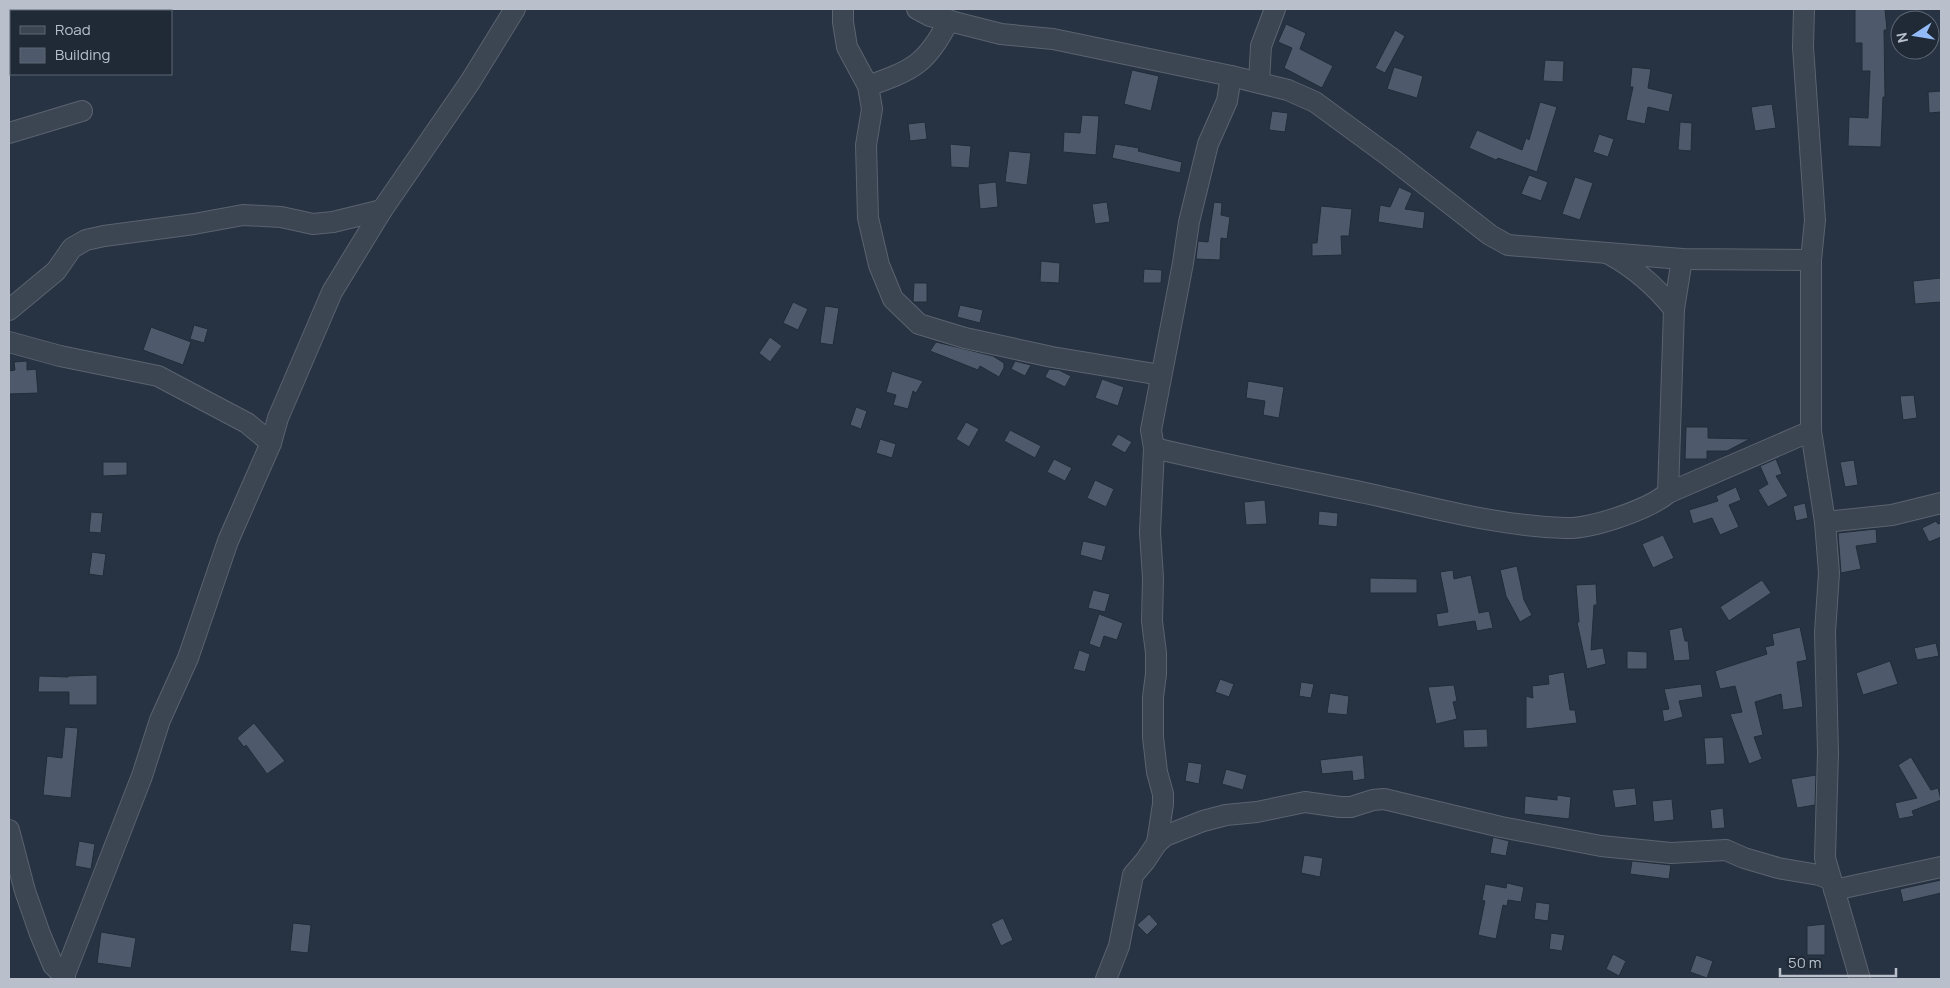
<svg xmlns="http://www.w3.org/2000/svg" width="1950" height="988" font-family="Manrope,sans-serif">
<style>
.building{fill:#4e5a6b;stroke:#222c39}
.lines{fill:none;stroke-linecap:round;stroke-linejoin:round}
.minor-casing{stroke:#5a636f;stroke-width:22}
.minor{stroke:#3c4552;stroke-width:20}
</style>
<rect width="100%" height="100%" fill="#273342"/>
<g class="building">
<path d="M 1855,9 L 1885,9 L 1887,30 L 1884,30 L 1885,97 L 1883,97 L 1881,147 L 1848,146 L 1849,117 L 1868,118 L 1870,71 L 1862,71 L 1862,43 L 1855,43 Z"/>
<path d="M 1286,24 L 1306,33 L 1300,49 L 1333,66 L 1322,88 L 1284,68 L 1292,48 L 1278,42 Z"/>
<path d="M 1395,30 L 1405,36 L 1385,73 L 1375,68 Z"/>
<path d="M 1545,60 L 1564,61 L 1563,82 L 1543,81 Z"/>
<path d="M 1394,67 L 1423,76 L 1417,98 L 1387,89 Z"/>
<path d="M 1632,67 L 1651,69 L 1648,88 L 1673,94 L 1669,112 L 1648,107 L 1645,124 L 1626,120 L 1633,87 L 1630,87 Z"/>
<path d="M 1132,70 L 1159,76 L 1151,111 L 1124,104 Z"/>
<path d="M 1941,91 L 1941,112 L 1929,113 L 1928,92 Z"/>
<path d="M 1540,102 L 1557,107 L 1537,172 L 1498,158 L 1496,160 L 1469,148 L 1477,130 L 1522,150 L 1526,138 L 1529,140 Z"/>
<path d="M 1772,104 L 1776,128 L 1755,131 L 1751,107 Z"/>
<path d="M 1272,111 L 1288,113 L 1285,132 L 1269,130 Z"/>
<path d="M 1082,115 L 1099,116 L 1096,155 L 1063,152 L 1064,132 L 1080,133 Z"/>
<path d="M 925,122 L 927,139 L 910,141 L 908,124 Z"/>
<path d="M 1680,122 L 1692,123 L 1691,151 L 1678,150 Z"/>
<path d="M 1599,134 L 1614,139 L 1608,157 L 1593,152 Z"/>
<path d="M 950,144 L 971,146 L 969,168 L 951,167 Z"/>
<path d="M 1115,144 L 1139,148 L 1138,151 L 1182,162 L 1180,173 L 1112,158 Z"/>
<path d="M 1009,151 L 1031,153 L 1027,185 L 1005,182 Z"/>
<path d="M 1529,175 L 1548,182 L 1541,201 L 1521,194 Z"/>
<path d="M 1575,177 L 1593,183 L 1580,220 L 1562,214 Z"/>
<path d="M 996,182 L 998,207 L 980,209 L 978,184 Z"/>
<path d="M 1399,187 L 1412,193 L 1405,209 L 1425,212 L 1423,229 L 1378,222 L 1380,205 L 1390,207 Z"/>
<path d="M 1107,202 L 1110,222 L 1095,224 L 1092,204 Z"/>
<path d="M 1214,202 L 1222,203 L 1221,215 L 1230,217 L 1227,239 L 1221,238 L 1220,260 L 1196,259 L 1198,241 L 1208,242 Z"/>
<path d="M 1321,206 L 1352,209 L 1349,236 L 1341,236 L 1342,255 L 1312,256 L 1312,243 L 1317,243 Z"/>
<path d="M 1041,261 L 1060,263 L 1059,283 L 1040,282 Z"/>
<path d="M 1144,269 L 1162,270 L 1161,283 L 1143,283 Z"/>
<path d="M 1941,278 L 1941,302 L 1915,304 L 1913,281 Z"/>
<path d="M 914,283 L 927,283 L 927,302 L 913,302 Z"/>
<path d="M 793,302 L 808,309 L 798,330 L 783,323 Z"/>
<path d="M 960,305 L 983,310 L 980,323 L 957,317 Z"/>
<path d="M 825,306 L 839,308 L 833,345 L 820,343 Z"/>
<path d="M 194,325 L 208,329 L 204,343 L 190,339 Z"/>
<path d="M 151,327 L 191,342 L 183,365 L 143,350 Z"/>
<path d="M 770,337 L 782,346 L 770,362 L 759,353 Z"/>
<path d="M 936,342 L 993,356 L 1004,363 L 1004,368 L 999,377 L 980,366 L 978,370 L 930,351 Z"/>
<path d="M 27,361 L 27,370 L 36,369 L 38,393 L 9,394 L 9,371 L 15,370 L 14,362 Z"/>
<path d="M 1015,361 L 1031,365 L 1025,376 L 1011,369 Z"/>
<path d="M 1049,369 L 1059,370 L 1071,376 L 1065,387 L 1045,377 Z"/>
<path d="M 892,371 L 923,381 L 916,393 L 913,391 L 908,409 L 893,405 L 896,395 L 886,392 Z"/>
<path d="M 1102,379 L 1124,387 L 1118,406 L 1095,398 Z"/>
<path d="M 1248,381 L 1284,387 L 1279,418 L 1263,415 L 1265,401 L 1246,398 Z"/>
<path d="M 1914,395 L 1917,418 L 1903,420 L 1900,396 Z"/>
<path d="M 856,407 L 867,411 L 861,429 L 850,425 Z"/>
<path d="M 966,422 L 979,429 L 969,447 L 956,439 Z"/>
<path d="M 1686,427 L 1708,427 L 1708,438 L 1750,439 L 1727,451 L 1707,451 L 1707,459 L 1685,459 Z"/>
<path d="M 1010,430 L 1041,446 L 1035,458 L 1004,441 Z"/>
<path d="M 1118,434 L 1132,442 L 1125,453 L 1111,445 Z"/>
<path d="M 880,439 L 896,444 L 892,458 L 876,453 Z"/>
<path d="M 1054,459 L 1072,468 L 1065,481 L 1047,472 Z"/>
<path d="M 1776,459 L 1782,474 L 1776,476 L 1788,496 L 1768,507 L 1758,490 L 1768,484 L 1760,466 Z"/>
<path d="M 1854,460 L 1858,485 L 1845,487 L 1840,462 Z"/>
<path d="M 103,462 L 127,462 L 127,475 L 103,476 Z"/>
<path d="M 1095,480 L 1114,489 L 1106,507 L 1087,498 Z"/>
<path d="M 1736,487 L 1741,500 L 1729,505 L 1739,527 L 1720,535 L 1712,518 L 1693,524 L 1689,510 L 1718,501 L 1716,496 Z"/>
<path d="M 1265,500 L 1267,524 L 1246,525 L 1244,502 Z"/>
<path d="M 1805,503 L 1808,518 L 1796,521 L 1793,506 Z"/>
<path d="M 1319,511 L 1338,513 L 1337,527 L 1318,525 Z"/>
<path d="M 91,512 L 103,513 L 101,533 L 89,532 Z"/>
<path d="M 1936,521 L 1938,524 L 1941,523 L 1941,537 L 1929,542 L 1922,528 Z"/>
<path d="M 1876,529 L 1877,543 L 1856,546 L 1861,569 L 1841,573 L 1838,533 Z"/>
<path d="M 1663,535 L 1674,558 L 1653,568 L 1642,544 Z"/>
<path d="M 1083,541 L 1106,546 L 1102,561 L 1080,555 Z"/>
<path d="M 92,552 L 106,554 L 103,576 L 89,574 Z"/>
<path d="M 1517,566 L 1524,600 L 1532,615 L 1520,622 L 1506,596 L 1500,570 Z"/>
<path d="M 1453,570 L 1454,579 L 1471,575 L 1479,613 L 1489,611 L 1493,628 L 1477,631 L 1475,621 L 1438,627 L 1436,614 L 1448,612 L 1440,572 Z"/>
<path d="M 1370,578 L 1417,579 L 1417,593 L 1370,593 Z"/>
<path d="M 1762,580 L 1771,593 L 1729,621 L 1720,607 Z"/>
<path d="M 1596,584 L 1597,605 L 1594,605 L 1591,650 L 1603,648 L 1606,664 L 1587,669 L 1577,622 L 1579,622 L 1576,585 Z"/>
<path d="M 1093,590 L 1110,594 L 1105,612 L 1088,608 Z"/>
<path d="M 1099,614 L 1123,623 L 1117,640 L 1104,636 L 1100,648 L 1089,644 Z"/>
<path d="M 1682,627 L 1685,641 L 1688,641 L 1690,660 L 1674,661 L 1669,630 Z"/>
<path d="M 1800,627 L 1807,660 L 1797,662 L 1803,707 L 1783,710 L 1781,694 L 1755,702 L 1763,735 L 1754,737 L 1762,759 L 1749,764 L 1730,714 L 1742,712 L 1735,686 L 1720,689 L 1715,671 L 1767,654 L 1765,647 L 1774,645 L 1772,634 Z"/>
<path d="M 1936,643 L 1939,656 L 1917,660 L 1914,648 Z"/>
<path d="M 1079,650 L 1090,654 L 1085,672 L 1073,669 Z"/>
<path d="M 1627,651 L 1647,652 L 1647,669 L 1627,669 Z"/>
<path d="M 1890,661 L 1898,684 L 1863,695 L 1856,673 Z"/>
<path d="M 1564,672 L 1570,710 L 1575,710 L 1577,723 L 1526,729 L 1526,696 L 1533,698 L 1532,686 L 1549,684 L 1548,675 Z"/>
<path d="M 97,675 L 97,705 L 69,705 L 69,692 L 38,692 L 39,676 L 68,677 L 68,676 Z"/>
<path d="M 1220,679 L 1234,684 L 1229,697 L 1215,692 Z"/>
<path d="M 1301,682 L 1314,684 L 1311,698 L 1299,696 Z"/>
<path d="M 1701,684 L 1703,697 L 1679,701 L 1683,717 L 1664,722 L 1662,710 L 1669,709 L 1664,689 Z"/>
<path d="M 1454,685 L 1457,701 L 1453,702 L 1457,719 L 1436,724 L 1428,687 Z"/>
<path d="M 1330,693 L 1349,696 L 1347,715 L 1327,713 Z"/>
<path d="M 254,723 L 285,761 L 267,774 L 246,745 L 244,747 L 237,738 Z"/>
<path d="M 65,727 L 78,728 L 71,798 L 43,795 L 47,756 L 62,758 Z"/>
<path d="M 1487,729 L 1488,747 L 1464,748 L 1463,730 Z"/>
<path d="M 1723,737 L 1725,764 L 1706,765 L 1704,738 Z"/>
<path d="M 1363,755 L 1365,779 L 1353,781 L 1352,771 L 1322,774 L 1320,760 Z"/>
<path d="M 1911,757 L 1931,790 L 1938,788 L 1941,800 L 1912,811 L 1914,816 L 1899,819 L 1895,803 L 1917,798 L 1898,765 Z"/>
<path d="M 1188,762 L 1202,764 L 1199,784 L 1185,781 Z"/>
<path d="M 1226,769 L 1247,775 L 1243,790 L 1222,784 Z"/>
<path d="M 1816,775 L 1815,805 L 1797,808 L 1791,779 Z"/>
<path d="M 1635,788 L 1637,805 L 1615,808 L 1612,790 Z"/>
<path d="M 1557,795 L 1571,797 L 1569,819 L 1524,814 L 1525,796 L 1557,800 Z"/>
<path d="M 1672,799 L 1674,820 L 1654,822 L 1652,801 Z"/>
<path d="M 1723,808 L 1725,828 L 1712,829 L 1710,810 Z"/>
<path d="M 1493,837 L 1509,841 L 1506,856 L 1490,853 Z"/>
<path d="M 79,841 L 95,844 L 91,869 L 75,866 Z"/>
<path d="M 1304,855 L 1323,858 L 1320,877 L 1301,873 Z"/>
<path d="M 1632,861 L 1671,865 L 1669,879 L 1630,874 Z"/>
<path d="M 1941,880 L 1941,893 L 1903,902 L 1900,889 Z"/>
<path d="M 1507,883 L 1524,887 L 1521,902 L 1508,900 L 1507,906 L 1503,905 L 1496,939 L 1478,935 L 1485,901 L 1482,900 L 1485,884 L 1506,888 Z"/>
<path d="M 1536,902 L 1550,904 L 1548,921 L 1534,919 Z"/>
<path d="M 1149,914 L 1158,924 L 1147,935 L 1137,925 Z"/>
<path d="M 1003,918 L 1013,940 L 1001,946 L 991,924 Z"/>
<path d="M 293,923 L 311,925 L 308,953 L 290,951 Z"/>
<path d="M 1825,924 L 1825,955 L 1807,955 L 1807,926 Z"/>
<path d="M 101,932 L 136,938 L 131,968 L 97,963 Z"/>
<path d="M 1551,933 L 1565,935 L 1562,951 L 1549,949 Z"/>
<path d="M 1613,954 L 1626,961 L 1619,976 L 1606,969 Z"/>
<path d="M 1696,955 L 1713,961 L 1707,978 L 1690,972 Z"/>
</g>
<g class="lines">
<g class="minor-casing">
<g id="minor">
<path d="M 843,9 L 843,22 L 847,47 L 868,86 L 872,109 L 866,145 L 868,218 L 879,265 L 893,299 L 919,324 L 965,338 L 1052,357 L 1161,375"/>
<path d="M 917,9 L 930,16 L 1001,34 L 1053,39 L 1231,76 L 1288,90 L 1315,102 L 1390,157 L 1490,235 L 1508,245 L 1682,259 L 1811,260"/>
<path d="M 1804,9 L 1803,47 L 1815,220 L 1811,260 L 1811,431 L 1825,522 L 1829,573 L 1825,632 L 1828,753 L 1825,858 L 1860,979"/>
<path d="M 1259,83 L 1261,46 L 1275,9"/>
<path d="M 868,86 C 913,70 927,64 949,20"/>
<path d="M 9,133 L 82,111"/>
<path d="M 1609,254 C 1635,268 1656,287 1674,309"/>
<path d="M 9,310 L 56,271 L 72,248 L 86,240 L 104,236 L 194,224 L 243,215 L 281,217 L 313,224 L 333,222 L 382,210"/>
<path d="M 9,342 L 60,356 L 158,376 L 247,423 L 271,443"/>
<path d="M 1154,448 C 1226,465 1298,479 1370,494 C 1434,508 1499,526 1565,528 C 1591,529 1648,510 1668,493 L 1811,431"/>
<path d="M 1668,493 L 1674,309 L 1682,259"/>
<path d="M 1825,522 L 1892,515 L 1941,503"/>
<path d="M 9,830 L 25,891 L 40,934 L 53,965 L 65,977"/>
<path d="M 1157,843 L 1163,804 L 1163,794 L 1157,772 L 1153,737 L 1153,697 L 1156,674 L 1156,653 L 1152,621 L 1153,578 L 1150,532 L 1154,448 L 1151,430 L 1183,263 L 1189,222 L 1208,144 L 1227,101 L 1231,76"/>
<path d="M 1834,890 L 1941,867"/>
<path d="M 63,979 L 142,776 L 160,720 L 188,658 L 228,541 L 271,443 L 278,418 L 332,292 L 382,210 L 470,82 L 515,9"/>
<path d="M 1106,979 L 1119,946 L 1133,875 L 1145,861 L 1157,843 L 1165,836 L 1203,821 L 1226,815 L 1257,812 L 1305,802 L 1340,807 L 1351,807 L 1373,800 L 1384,799 L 1501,827 L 1601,846 L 1671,853 L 1726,850 L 1744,858 L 1778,868 L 1819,875 L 1830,879"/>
</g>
</g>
<use href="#minor" class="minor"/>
</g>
<rect width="1950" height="988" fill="none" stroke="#b9c0cc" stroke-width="20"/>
<rect x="10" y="10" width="162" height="65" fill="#202a37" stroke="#5d6673"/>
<rect x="20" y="26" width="25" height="8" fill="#3c4552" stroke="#5d6673"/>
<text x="55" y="35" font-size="15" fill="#b9c0cc">Road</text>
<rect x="20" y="48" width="25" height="15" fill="#4e5a6b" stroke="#5d6673"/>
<text x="55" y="60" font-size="15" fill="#b9c0cc">Building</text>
<g transform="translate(1915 35) rotate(258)"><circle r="24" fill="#202a37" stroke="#5d6673"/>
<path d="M0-4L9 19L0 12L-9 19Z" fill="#93bbf7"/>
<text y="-8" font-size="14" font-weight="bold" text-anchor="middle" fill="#b9c0cc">N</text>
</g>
<path d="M1780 968v8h116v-8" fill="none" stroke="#b9c0cc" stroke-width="2.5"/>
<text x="1788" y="968" font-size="15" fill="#b9c0cc" stroke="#202a37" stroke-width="4" paint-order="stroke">50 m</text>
</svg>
